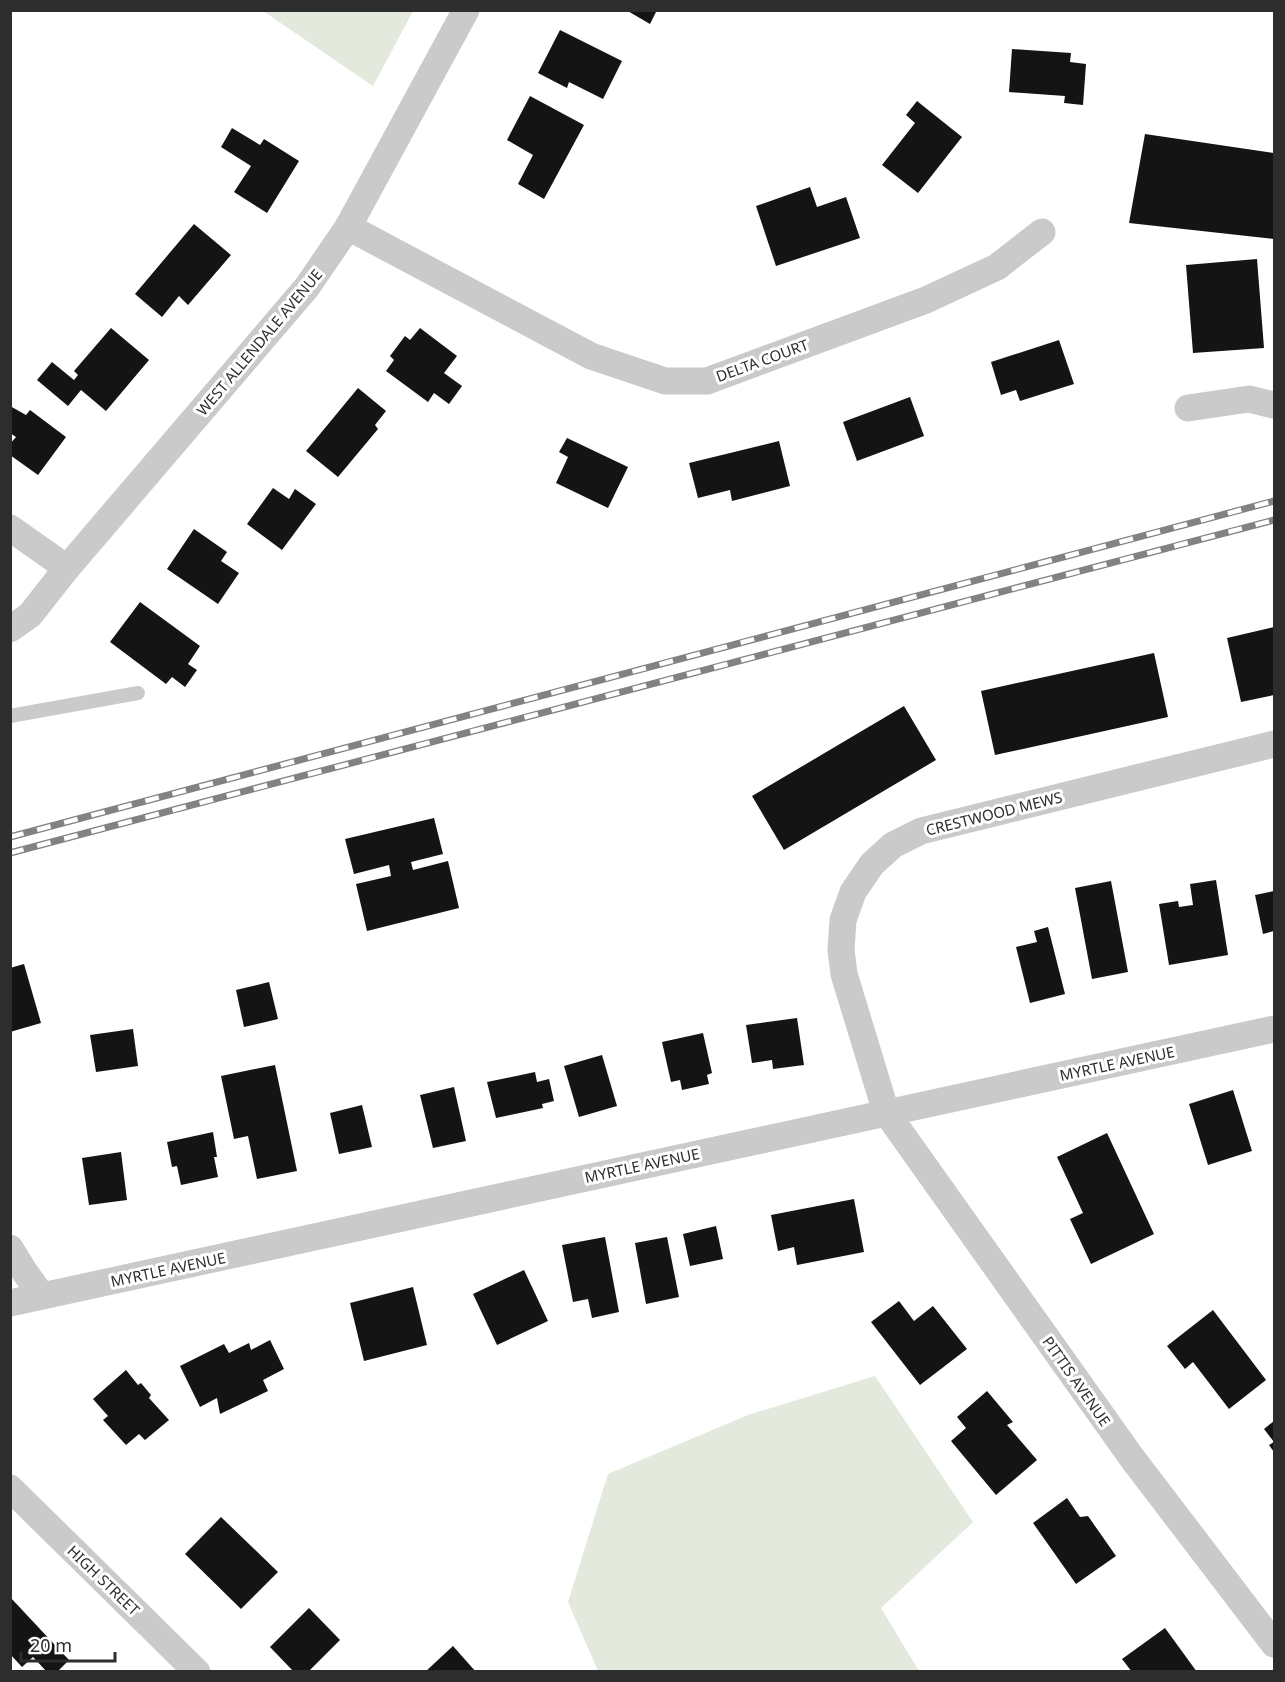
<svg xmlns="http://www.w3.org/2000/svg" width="1285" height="1682" font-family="'Noto Sans',sans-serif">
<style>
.green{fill:#e3e9dd}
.building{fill:#141414}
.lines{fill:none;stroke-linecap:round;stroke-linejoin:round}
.service{stroke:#cacaca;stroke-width:14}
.minor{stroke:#cacaca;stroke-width:27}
.rail-casing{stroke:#828282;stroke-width:7}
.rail{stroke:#fff;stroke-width:4.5;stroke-dasharray:14;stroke-linecap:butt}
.labels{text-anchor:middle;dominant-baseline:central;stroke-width:6;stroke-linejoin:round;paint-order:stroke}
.street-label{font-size:15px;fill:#2d2d2d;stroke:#fff}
</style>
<rect width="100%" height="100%" fill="#fff"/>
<g class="green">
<path d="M 263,11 L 413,11 L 373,86 Z"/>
<path d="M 875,1376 L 973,1522 L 881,1608 L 919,1671 L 598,1671 L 568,1602 L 608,1474 L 748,1415 Z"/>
</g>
<g class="building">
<path d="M 626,10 L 657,10 L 650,24 Z"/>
<path d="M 560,30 L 622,61 L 603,99 L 569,82 L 567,88 L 538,73 Z"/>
<path d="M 1012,49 L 1071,53 L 1070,62 L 1086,64 L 1083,105 L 1064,103 L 1065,96 L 1009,92 Z"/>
<path d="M 530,96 L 584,125 L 544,199 L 518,184 L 533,155 L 507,140 Z"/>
<path d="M 917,101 L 962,137 L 918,193 L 882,165 L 915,123 L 906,115 Z"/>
<path d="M 232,128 L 260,145 L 264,139 L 299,161 L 267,213 L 234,192 L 251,166 L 221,147 Z"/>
<path d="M 1145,134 L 1274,153 L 1274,239 L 1129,223 Z"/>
<path d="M 810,187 L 817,207 L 846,197 L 860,238 L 776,266 L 756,206 Z"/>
<path d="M 194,224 L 231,255 L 188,305 L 179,296 L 162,317 L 135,294 Z"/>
<path d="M 1257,259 L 1264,348 L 1193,353 L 1186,265 Z"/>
<path d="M 111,328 L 149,360 L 106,411 L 81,390 L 68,406 L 37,380 L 52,362 L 74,380 L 78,375 L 74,371 Z"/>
<path d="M 420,328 L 457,356 L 444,373 L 462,386 L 449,404 L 434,393 L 428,402 L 386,371 L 394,360 L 390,356 L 405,336 L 410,340 Z"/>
<path d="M 1059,340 L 1074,384 L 1020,401 L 1016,390 L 1001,395 L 991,362 Z"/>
<path d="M 358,388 L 386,411 L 375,425 L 378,429 L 338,477 L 306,451 Z"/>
<path d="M 910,397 L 924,436 L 857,461 L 843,422 Z"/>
<path d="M 10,406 L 26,415 L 30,410 L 66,437 L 38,475 L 10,455 L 10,444 L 16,437 L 10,433 Z"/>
<path d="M 567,438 L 628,467 L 608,508 L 556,483 L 568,457 L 559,452 Z"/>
<path d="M 779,441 L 790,486 L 732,501 L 730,490 L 698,498 L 689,463 Z"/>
<path d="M 273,488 L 289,499 L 295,489 L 316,504 L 282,550 L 247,524 Z"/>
<path d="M 194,529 L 227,552 L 221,561 L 239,573 L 218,604 L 167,569 Z"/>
<path d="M 140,602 L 200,646 L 188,664 L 197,670 L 185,687 L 172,677 L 166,684 L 110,642 Z"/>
<path d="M 1274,627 L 1274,695 L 1241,702 L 1227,638 Z"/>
<path d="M 1154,653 L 1168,717 L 995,755 L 981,691 Z"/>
<path d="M 904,706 L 936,760 L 784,850 L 752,796 Z"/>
<path d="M 434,818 L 443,854 L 411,862 L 413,870 L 448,861 L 459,908 L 367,931 L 356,884 L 391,876 L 389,865 L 354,874 L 345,839 Z"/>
<path d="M 1216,880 L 1228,955 L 1169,965 L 1159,904 L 1178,901 L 1179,907 L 1193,905 L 1190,884 Z"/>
<path d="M 1111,881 L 1128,972 L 1092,979 L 1075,888 Z"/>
<path d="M 1274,891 L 1274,931 L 1263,934 L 1255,895 Z"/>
<path d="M 1048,927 L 1065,994 L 1030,1003 L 1016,947 L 1037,942 L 1034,931 Z"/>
<path d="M 24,964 L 41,1023 L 10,1032 L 10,968 Z"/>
<path d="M 269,982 L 278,1019 L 244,1027 L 236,990 Z"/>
<path d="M 797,1018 L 804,1065 L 773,1069 L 772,1060 L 752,1063 L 746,1025 Z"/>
<path d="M 133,1029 L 138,1066 L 96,1072 L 90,1035 Z"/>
<path d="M 703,1033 L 712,1073 L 707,1075 L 709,1084 L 682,1090 L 680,1080 L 671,1082 L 662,1042 Z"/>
<path d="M 602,1055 L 617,1106 L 579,1117 L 564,1066 Z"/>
<path d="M 275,1065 L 297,1171 L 257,1179 L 248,1136 L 234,1139 L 221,1076 Z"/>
<path d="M 535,1072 L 537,1082 L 549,1079 L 554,1101 L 542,1104 L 543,1108 L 496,1118 L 487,1082 Z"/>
<path d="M 454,1087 L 466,1141 L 433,1148 L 420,1095 Z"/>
<path d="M 1233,1090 L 1252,1151 L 1208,1165 L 1189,1104 Z"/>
<path d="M 362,1105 L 372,1147 L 339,1154 L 330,1113 Z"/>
<path d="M 213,1132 L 217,1157 L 214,1157 L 218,1177 L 181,1185 L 177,1166 L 172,1167 L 167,1142 Z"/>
<path d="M 1107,1133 L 1154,1234 L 1091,1264 L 1070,1219 L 1083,1213 L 1057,1157 Z"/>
<path d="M 121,1152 L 127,1200 L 89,1205 L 82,1158 Z"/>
<path d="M 854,1199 L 864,1252 L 797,1265 L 794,1247 L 778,1251 L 771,1215 Z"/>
<path d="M 716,1226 L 723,1259 L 690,1266 L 683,1234 Z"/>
<path d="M 605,1237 L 619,1312 L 592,1318 L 588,1299 L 573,1302 L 562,1245 Z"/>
<path d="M 667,1237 L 679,1297 L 646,1304 L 635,1243 Z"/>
<path d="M 524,1270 L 548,1321 L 497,1345 L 473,1294 Z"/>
<path d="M 413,1287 L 427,1345 L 364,1361 L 350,1303 Z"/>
<path d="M 899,1301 L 914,1321 L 933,1306 L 967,1349 L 920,1385 L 871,1322 Z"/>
<path d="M 1213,1310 L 1266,1380 L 1229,1409 L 1193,1362 L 1185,1369 L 1167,1346 Z"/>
<path d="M 270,1340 L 284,1369 L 263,1380 L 268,1391 L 220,1414 L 217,1398 L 200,1407 L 180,1366 L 224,1344 L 229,1353 L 249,1343 L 251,1350 Z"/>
<path d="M 126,1370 L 138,1385 L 141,1383 L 151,1395 L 149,1398 L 169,1420 L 145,1440 L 139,1434 L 126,1445 L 103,1420 L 108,1416 L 93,1399 Z"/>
<path d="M 987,1391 L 1013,1422 L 1007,1425 L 1037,1460 L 996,1495 L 951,1441 L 966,1428 L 957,1417 Z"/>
<path d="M 1274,1421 L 1274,1452 L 1269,1445 L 1274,1442 L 1264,1429 Z"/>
<path d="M 1067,1498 L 1080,1517 L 1088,1516 L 1116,1556 L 1076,1584 L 1033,1523 Z"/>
<path d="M 221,1517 L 278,1572 L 241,1609 L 185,1554 Z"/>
<path d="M 10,1597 L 69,1660 L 57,1672 L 47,1672 L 33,1657 L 22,1667 L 10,1654 Z"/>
<path d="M 309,1608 L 340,1640 L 308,1672 L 294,1672 L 270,1647 Z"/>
<path d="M 1165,1628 L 1197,1672 L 1132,1672 L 1122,1659 Z"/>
<path d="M 453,1646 L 476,1672 L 425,1672 Z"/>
</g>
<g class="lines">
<path class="service" d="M 10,716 L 138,693"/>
<g class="minor">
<path d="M 348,227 L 591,356 L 665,381 L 707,381 L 926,300 L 997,267 L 1042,232"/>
<path d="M 1188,408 L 1249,399 L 1274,405"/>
<path d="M 10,528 L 67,568"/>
<path d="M 10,629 L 30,615 L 67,568 L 307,287 L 348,227 L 466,10"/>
<path d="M 1274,744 L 921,831 L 893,845 L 872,864 L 853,892 L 843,920 L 841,950 L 844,974 L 886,1112 L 1132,1458 L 1274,1644"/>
<path d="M 10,1248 L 24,1271 L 42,1296"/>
<path d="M 10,1303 L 1274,1029"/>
<path d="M 10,1488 L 197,1672"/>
</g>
<g class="rail-casing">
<g id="rail">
<path d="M 10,837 L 1274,501"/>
<path d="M 10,853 L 1274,520"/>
</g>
</g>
<use href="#rail" class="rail"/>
</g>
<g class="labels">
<g class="street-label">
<text transform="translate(259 342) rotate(-50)">WEST ALLENDALE AVENUE</text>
<text transform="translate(762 360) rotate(-20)">DELTA COURT</text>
<text transform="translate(994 813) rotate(-14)">CRESTWOOD MEWS</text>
<text transform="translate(1117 1063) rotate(-12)">MYRTLE AVENUE</text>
<text transform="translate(642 1165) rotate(-12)">MYRTLE AVENUE</text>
<text transform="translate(168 1269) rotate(-12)">MYRTLE AVENUE</text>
<text transform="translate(1077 1381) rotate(55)">PITTIS AVENUE</text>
<text transform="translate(104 1580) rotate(44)">HIGH STREET</text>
</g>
</g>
<rect width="1285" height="1682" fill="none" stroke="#2d2d2d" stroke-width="24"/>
<path d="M21 1652v9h94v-9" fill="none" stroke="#2d2d2d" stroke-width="3"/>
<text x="30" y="1652" font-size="18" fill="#2d2d2d" stroke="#ffffff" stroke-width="4.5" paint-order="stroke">20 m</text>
</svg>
